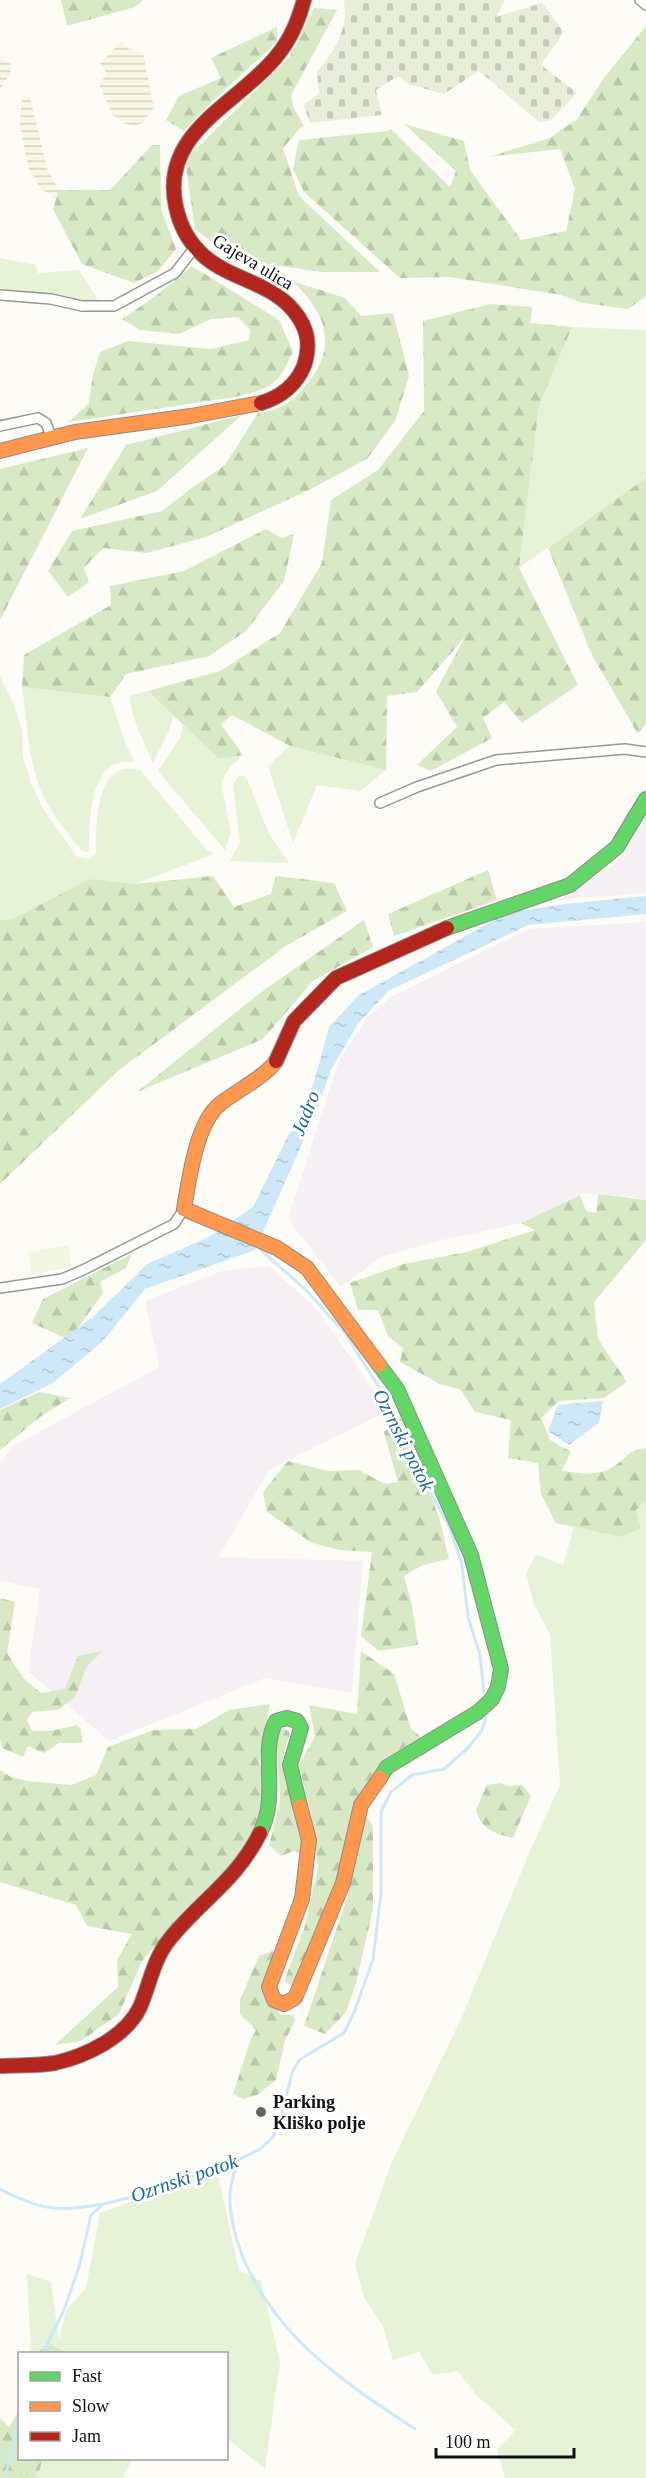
<svg xmlns="http://www.w3.org/2000/svg" width="646" height="2478" font-family="Georgia,serif">
<style>
.industrial{fill:#f5f0f3}
.farmland{fill:url(#farmland-rules)}
.grass{fill:#e7f3d7}
.forest{fill:url(#forest-firs)}
.cemetery{fill:url(#cemetery-stones)}
.pitch{fill:#f0f6e1}
.water{fill:url(#water-ripples)}
.lines{fill:none;stroke-linecap:round;stroke-linejoin:round}
.stream{stroke:#cde8f7;stroke-width:3}
.street-casing{stroke:#979795;stroke-width:12}
.fast-casing{stroke:#8e8d8b;stroke-width:16}
.slow-casing{stroke:#8e8d8b;stroke-width:16}
.jam-casing{stroke:#8e8d8b;stroke-width:16}
.street{stroke:#fffffe;stroke-width:9}
.fast{stroke:#63d668;stroke-width:14}
.slow{stroke:#ff974d;stroke-width:14}
.jam{stroke:#b3261e;stroke-width:14}
.poi-dot{fill:#646362;stroke:#fff;stroke-width:2}
.labels{text-anchor:middle;dominant-baseline:central;stroke-width:6;stroke-linejoin:round;paint-order:stroke}
.street-label{font-size:18px;fill:#111;stroke:#fff}
.poi-label{font-size:18px;font-weight:bold;fill:#111;stroke:#fff;text-anchor:start}
.water-label{font-size:20px;font-style:italic;fill:#1768a6;stroke:#fff}
</style>
<defs>
<pattern id="farmland-rules" width="6" height="5" patternUnits="userSpaceOnUse" patternTransform="scale(1.5)"><rect width="6" height="5" fill="#f9f7e4"/><path d="M0 2.5h6" fill="none" stroke="#d4d3c3"/></pattern>
<pattern id="forest-firs" width="22" height="20" patternUnits="userSpaceOnUse" patternTransform="scale(1.5)"><rect width="22" height="20" fill="#d8eac5"/><path d="M5 1l3.5 6h-7zM16 11l3.5 6h-7z" fill="#b8c8a8"/></pattern>
<pattern id="cemetery-stones" width="16" height="16" patternUnits="userSpaceOnUse" patternTransform="scale(1.5)"><rect width="16" height="16" fill="#e9eedb"/><path d="M2 7V4a2 2 0 0 1 4 0v3zM10 15v-3a2 2 0 0 1 4 0v3z" fill="#c7cbbb"/></pattern>
<pattern id="water-ripples" width="26" height="14" patternUnits="userSpaceOnUse" patternTransform="scale(1.5)"><rect width="26" height="14" fill="#cde8f7"/><path d="M2 4q2-2 4 0t4 0M15 11q2-2 4 0t4 0" fill="none" stroke="#afc6d3"/></pattern>
</defs>
<rect width="100%" height="100%" fill="#fdfcf7"/>
<g class="industrial">
<path d="M 646,819 L 646,893 L 558,900 L 615,864 Z"/>
<path d="M 646,922 L 646,1200 L 633,1197 L 583,1193 L 521,1223 L 433,1242 L 381,1257 L 340,1287 L 288,1219 L 339,1060 L 366,1019 L 391,997 L 529,929 Z"/>
<path d="M 269,1266 L 316,1308 L 388,1411 L 269,1470 L 219,1557 L 363,1561 L 352,1693 L 265,1678 L 109,1741 L 28,1671 L 40,1589 L 0,1581 L 0,1464 L 11,1447 L 159,1367 L 145,1301 L 222,1271 Z"/>
</g>
<g class="farmland">
<path d="M 122,41 L 128,48 L 143,53 L 154,108 L 142,123 L 135,126 L 126,124 L 112,115 L 99,84 L 107,74 L 100,63 Z"/>
<path d="M 0,59 L 11,64 L 10,74 L 0,89 Z"/>
<path d="M 22,95 L 30,97 L 47,168 L 59,190 L 56,199 L 40,188 L 28,167 L 20,125 Z"/>
</g>
<g class="grass">
<path d="M 0,258 L 36,265 L 38,273 L 79,270 L 98,300 L 81,303 L 0,288 Z"/>
<path d="M 572,327 L 646,330 L 646,478 L 519,568 L 539,406 Z"/>
<path d="M 0,677 L 15,707 L 22,730 L 23,757 L 31,783 L 42,807 L 76,856 L 88,859 L 96,854 C 96,826 95,757 140,770 L 207,850 L 214,854 L 135,884 L 89,879 L 13,919 L 0,920 Z"/>
<path d="M 22,687 L 110,697 L 126,745 L 135,762 C 131,762 125,761 121,762 C 88,769 90,826 89,852 L 82,851 C 68,833 52,815 42,793 C 28,761 27,722 22,687 Z"/>
<path d="M 148,691 L 173,715 L 169,731 L 153,763 L 135,722 L 129,696 Z"/>
<path d="M 183,724 L 219,759 L 243,755 L 230,767 L 221,782 L 231,832 L 225,850 L 158,771 L 180,738 Z"/>
<path d="M 290,746 L 386,770 L 360,791 L 317,785 L 293,843 L 268,766 Z"/>
<path d="M 239,775 L 246,777 L 270,836 L 289,863 L 230,861 L 240,842 L 233,785 Z"/>
<path d="M 646,1501 L 646,2478 L 505,2478 L 497,2449 L 516,2430 L 477,2396 L 458,2371 L 433,2375 L 419,2352 L 393,2360 L 383,2327 L 364,2297 L 355,2264 L 391,2164 L 461,2019 L 530,1851 L 560,1785 L 550,1635 L 534,1604 L 526,1574 L 536,1554 L 563,1565 L 574,1527 L 621,1537 L 641,1527 L 636,1510 Z"/>
<path d="M 217,2170 L 239,2271 L 261,2281 L 280,2362 L 265,2469 L 227,2438 L 226,2354 L 31,2353 L 27,2274 L 51,2282 L 59,2340 L 66,2311 L 86,2288 L 100,2213 Z"/>
<path d="M 20,2458 L 132,2459 L 123,2478 L 13,2478 Z"/>
</g>
<g class="forest">
<path d="M 61,0 L 143,0 L 135,7 L 67,26 Z"/>
<path d="M 314,8 L 337,10 L 291,95 L 294,108 L 303,125 L 283,148 L 299,196 L 380,272 L 321,272 L 234,259 L 195,229 L 185,160 L 290,56 Z"/>
<path d="M 646,26 L 646,296 L 628,309 L 583,303 L 561,295 L 450,277 L 400,278 L 304,192 L 293,169 L 299,140 L 388,131 L 391,129 L 450,187 L 456,171 L 404,124 L 464,141 L 470,170 L 521,240 L 566,231 L 575,189 L 560,149 L 488,157 L 550,138 L 577,119 L 604,78 Z"/>
<path d="M 277,27 L 277,42 L 213,101 L 184,131 L 166,120 L 179,96 L 221,78 L 211,58 Z"/>
<path d="M 152,145 L 160,145 L 161,209 L 176,249 L 158,271 L 134,283 L 82,264 L 53,209 L 59,190 L 110,190 Z"/>
<path d="M 192,266 L 279,320 L 293,351 C 278,386 272,388 235,397 L 69,422 L 89,403 L 93,375 L 100,352 L 128,341 L 210,349 L 249,340 L 250,330 L 238,317 L 211,319 L 179,334 L 140,330 L 122,319 L 153,298 Z"/>
<path d="M 292,281 L 345,298 L 361,316 L 393,313 L 409,376 L 395,421 L 367,459 L 311,489 L 206,537 L 147,553 L 103,548 L 84,568 L 89,582 L 68,597 L 48,571 L 72,531 L 162,511 L 193,487 L 225,465 L 258,413 C 279,411 292,402 305,386 C 339,347 327,313 292,281 Z"/>
<path d="M 490,304 L 532,307 L 530,323 L 572,327 L 539,406 L 519,568 L 578,685 L 522,723 L 504,702 L 483,718 L 492,738 L 431,771 L 417,765 L 457,727 L 436,691 L 465,637 L 417,692 L 387,696 L 386,770 L 290,746 L 232,715 L 221,724 L 243,755 L 219,759 L 148,691 L 220,671 L 280,633 L 322,563 L 331,500 L 378,470 L 424,411 L 423,321 Z"/>
<path d="M 242,415 L 157,491 L 80,519 L 126,445 Z"/>
<path d="M 88,448 L 0,620 L 0,469 Z"/>
<path d="M 646,478 L 646,723 L 638,734 L 592,655 L 548,548 Z"/>
<path d="M 266,529 L 282,538 L 294,534 L 284,581 L 246,631 L 209,656 L 126,674 L 110,697 L 22,687 L 24,655 L 111,605 L 110,586 L 184,571 Z"/>
<path d="M 488,870 L 497,900 L 394,936 L 388,914 Z"/>
<path d="M 213,876 L 234,907 L 271,894 L 276,876 L 334,883 L 347,911 L 286,946 L 119,1070 L 0,1184 L 0,920 L 13,919 L 89,879 L 135,884 Z"/>
<path d="M 364,920 L 373,947 L 313,981 L 263,1039 L 137,1092 L 260,993 Z"/>
<path d="M 598,1194 L 646,1200 L 646,1240 L 594,1302 L 598,1339 L 627,1382 L 604,1398 L 559,1401 L 541,1418 L 550,1440 L 571,1452 L 562,1470 C 575,1474 596,1476 609,1469 C 626,1461 624,1451 646,1448 L 646,1501 L 636,1510 L 641,1528 L 621,1537 L 556,1523 L 541,1494 L 538,1463 L 508,1458 L 511,1420 L 475,1412 L 461,1390 L 440,1384 L 400,1362 L 403,1348 L 388,1336 L 378,1310 L 358,1310 L 350,1283 L 404,1264 L 467,1252 L 535,1230 L 521,1223 L 580,1195 L 586,1211 L 596,1213 Z"/>
<path d="M 132,1254 L 126,1268 L 100,1282 L 103,1293 L 69,1340 L 32,1323 L 43,1299 Z"/>
<path d="M 39,1392 L 70,1398 L 40,1417 L 0,1450 L 0,1410 Z"/>
<path d="M 401,1418 L 439,1517 L 449,1559 L 423,1565 L 404,1576 L 412,1605 L 418,1645 L 379,1651 L 361,1636 L 372,1552 L 340,1550 L 312,1543 L 267,1512 L 263,1492 L 288,1461 L 329,1471 L 359,1470 L 385,1484 L 398,1482 L 384,1432 Z"/>
<path d="M 0,1598 L 15,1602 L 7,1653 L 23,1678 L 41,1693 L 65,1689 L 78,1656 L 103,1651 L 87,1666 L 75,1697 L 58,1710 L 32,1712 L 27,1720 L 32,1731 L 51,1731 L 77,1725 L 81,1729 L 82,1743 L 59,1743 L 44,1753 L 28,1746 L 23,1757 L 2,1748 L 0,1739 Z"/>
<path d="M 361,1651 L 394,1674 L 411,1729 L 421,1737 L 382,1760 L 353,1804 L 338,1881 L 294,1987 L 284,1981 L 304,1929 L 318,1868 L 311,1814 L 299,1766 L 315,1736 L 309,1705 L 357,1714 Z"/>
<path d="M 270,1704 L 259,1763 L 266,1781 L 265,1805 L 234,1866 L 187,1909 L 142,1961 L 119,2014 L 81,2041 L 55,2045 L 118,1987 L 117,1960 L 132,1934 L 87,1926 L 76,1905 L 0,1882 L 0,1770 L 11,1777 L 27,1781 L 71,1785 L 96,1775 L 108,1747 L 153,1730 L 196,1729 L 229,1710 Z"/>
<path d="M 284,1728 L 290,1733 L 283,1757 L 284,1768 L 301,1825 L 302,1855 L 294,1851 L 281,1856 L 269,1845 L 280,1802 L 277,1747 L 279,1731 Z"/>
<path d="M 500,1783 L 507,1786 L 522,1785 L 531,1796 L 513,1838 C 495,1834 481,1829 476,1810 L 487,1785 Z"/>
<path d="M 365,1814 L 373,1826 L 373,1909 L 356,1983 L 346,2012 L 325,2034 L 304,2026 L 347,1898 Z"/>
<path d="M 280,1948 L 264,1981 L 263,1993 L 281,2015 L 293,2015 L 295,2020 L 285,2041 L 276,2080 L 257,2095 L 243,2099 L 233,2094 L 251,2039 L 256,2030 L 240,2014 L 240,2000 L 259,1956 Z"/>
<path d="M 51,2344 L 66,2353 L 36,2353 Z"/>
<path d="M 19,2410 L 20,2458 L 42,2459 L 40,2469 L 34,2478 L 0,2478 L 0,2418 L 9,2427 Z"/>
</g>
<path class="cemetery" d="M 344,0 L 505,0 L 496,17 L 542,3 L 564,32 L 541,65 L 577,93 L 551,120 L 539,122 L 479,71 L 444,94 L 408,84 L 398,76 L 376,90 L 382,115 L 310,123 L 304,105 L 319,93 L 317,72 C 335,49 349,30 344,0 Z"/>
<path class="pitch" d="M 68,1245 L 72,1267 L 32,1274 L 28,1252 Z"/>
<g class="water">
<path d="M 646,896 L 646,914 L 528,925 L 388,991 L 357,1025 L 331,1070 L 317,1110 L 255,1250 L 145,1289 L 103,1341 L 53,1383 L 0,1409 L 0,1384 L 93,1317 L 147,1264 L 207,1238 L 253,1207 L 313,1085 L 329,1027 L 359,995 L 507,913 L 565,904 Z"/>
<path d="M 603,1401 L 599,1423 L 569,1445 L 548,1431 L 558,1405 Z"/>
</g>
<g class="lines">
<g class="stream">
<path d="M 259,1246 L 262,1251 L 306,1290 L 345,1333 L 385,1397 L 402,1441 L 450,1528 L 462,1565 L 468,1617 L 480,1655 L 484,1693"/>
<path d="M 237,2161 C 235,2171 231,2182 230,2193 C 229,2215 236,2240 244,2260 C 279,2340 344,2382 415,2429"/>
<path d="M 0,2189 C 39,2209 58,2213 101,2204"/>
<path d="M 42,2354 L 64,2310 L 79,2267 L 91,2215 L 103,2204 L 141,2195 L 242,2158 L 260,2149 L 273,2137 L 280,2122 L 292,2073 L 299,2060 L 344,2033 L 355,2010 L 373,1959 L 381,1893 L 381,1812 L 391,1792 L 412,1775 L 444,1769 L 469,1747 L 482,1730 L 486,1718"/>
<path d="M 5,2478 L 20,2415"/>
</g>
<g class="street-casing">
<g id="street">
<path d="M 640,0 L 646,5"/>
<path d="M 0,295 L 51,299 L 82,306 L 114,306 L 175,273 L 195,247"/>
<path d="M 0,426 L 38,418 L 46,423 L 51,436"/>
<path d="M 380,803 L 417,787 L 496,760 L 625,749 L 646,752"/>
<path d="M 0,1288 L 62,1279 L 85,1269 L 174,1224 L 184,1209"/>
</g>
</g>
<g class="fast-casing">
<g id="fast">
<path d="M 447,928 L 570,885 L 617,847 L 646,799"/>
<path d="M 379,1365 L 397,1389 L 471,1555 L 501,1669 L 498,1687 L 492,1699 L 478,1712 L 387,1767 L 380,1778"/>
<path d="M 260,1833 C 280,1795 259,1753 276,1721 L 287,1718 L 297,1721 L 301,1728 L 290,1765 L 300,1806"/>
</g>
</g>
<g class="slow-casing">
<g id="slow">
<path d="M 0,451 L 75,432 L 191,416 L 261,403"/>
<path d="M 276,1061 C 265,1077 236,1091 220,1104 C 196,1123 189,1180 184,1209 L 277,1248 L 307,1268 L 379,1365"/>
<path d="M 300,1806 L 309,1840 L 302,1899 L 269,1987 L 274,2000 L 284,2004 L 295,1998 L 343,1883 L 361,1805 L 380,1778"/>
</g>
</g>
<g class="jam-casing">
<g id="jam">
<path d="M 261,403 C 281,397 296,385 304,366 C 310,348 309,333 299,318 C 277,283 235,282 205,257 C 190,244 180,226 176,207 C 159,132 238,104 276,57 C 291,39 298,21 304,0"/>
<path d="M 276,1061 L 294,1021 L 336,978 L 447,928"/>
<path d="M 0,2066 C 18,2065 37,2066 55,2063 C 86,2056 126,2037 140,2007 C 150,1984 153,1960 169,1940 C 199,1902 237,1880 260,1833"/>
</g>
</g>
<use href="#street" class="street"/>
<use href="#fast" class="fast"/>
<use href="#slow" class="slow"/>
<use href="#jam" class="jam"/>
</g>
<circle class="poi-dot" cx="261" cy="2112" r="6"/>
<g class="labels">
<g class="street-label">
<text transform="translate(253 262) rotate(31)">Gajeva ulica</text>
</g>
<g class="poi-label">
<text x="273" y="2102">Parking<tspan x="273" dy="21">Kliško polje</tspan></text>
</g>
<g class="water-label">
<text transform="translate(305 1113) rotate(-68)">Jadro</text>
<text transform="translate(404 1440) rotate(63)">Ozrnski potok</text>
<text transform="translate(184 2178) rotate(-19)">Ozrnski potok</text>
</g>
</g>
<rect x="18" y="2352" width="210" height="108" fill="#ffffff" stroke="#a0a0a0" stroke-width="1.5"/>
<rect x="30" y="2372" width="30" height="9" fill="#63d668" stroke="#a0a0a0" stroke-width="1.5"/>
<text x="72" y="2382" font-size="18" fill="#111111">Fast</text>
<rect x="30" y="2402" width="30" height="9" fill="#ff974d" stroke="#a0a0a0" stroke-width="1.5"/>
<text x="72" y="2412" font-size="18" fill="#111111">Slow</text>
<rect x="30" y="2432" width="30" height="9" fill="#b3261e" stroke="#a0a0a0" stroke-width="1.5"/>
<text x="72" y="2442" font-size="18" fill="#111111">Jam</text>
<path d="M436 2448v9h138v-9" fill="none" stroke="#111111" stroke-width="3"/>
<text x="445" y="2448" font-size="18" fill="#111111" stroke="#ffffff" stroke-width="4.5" paint-order="stroke">100 m</text>
</svg>
